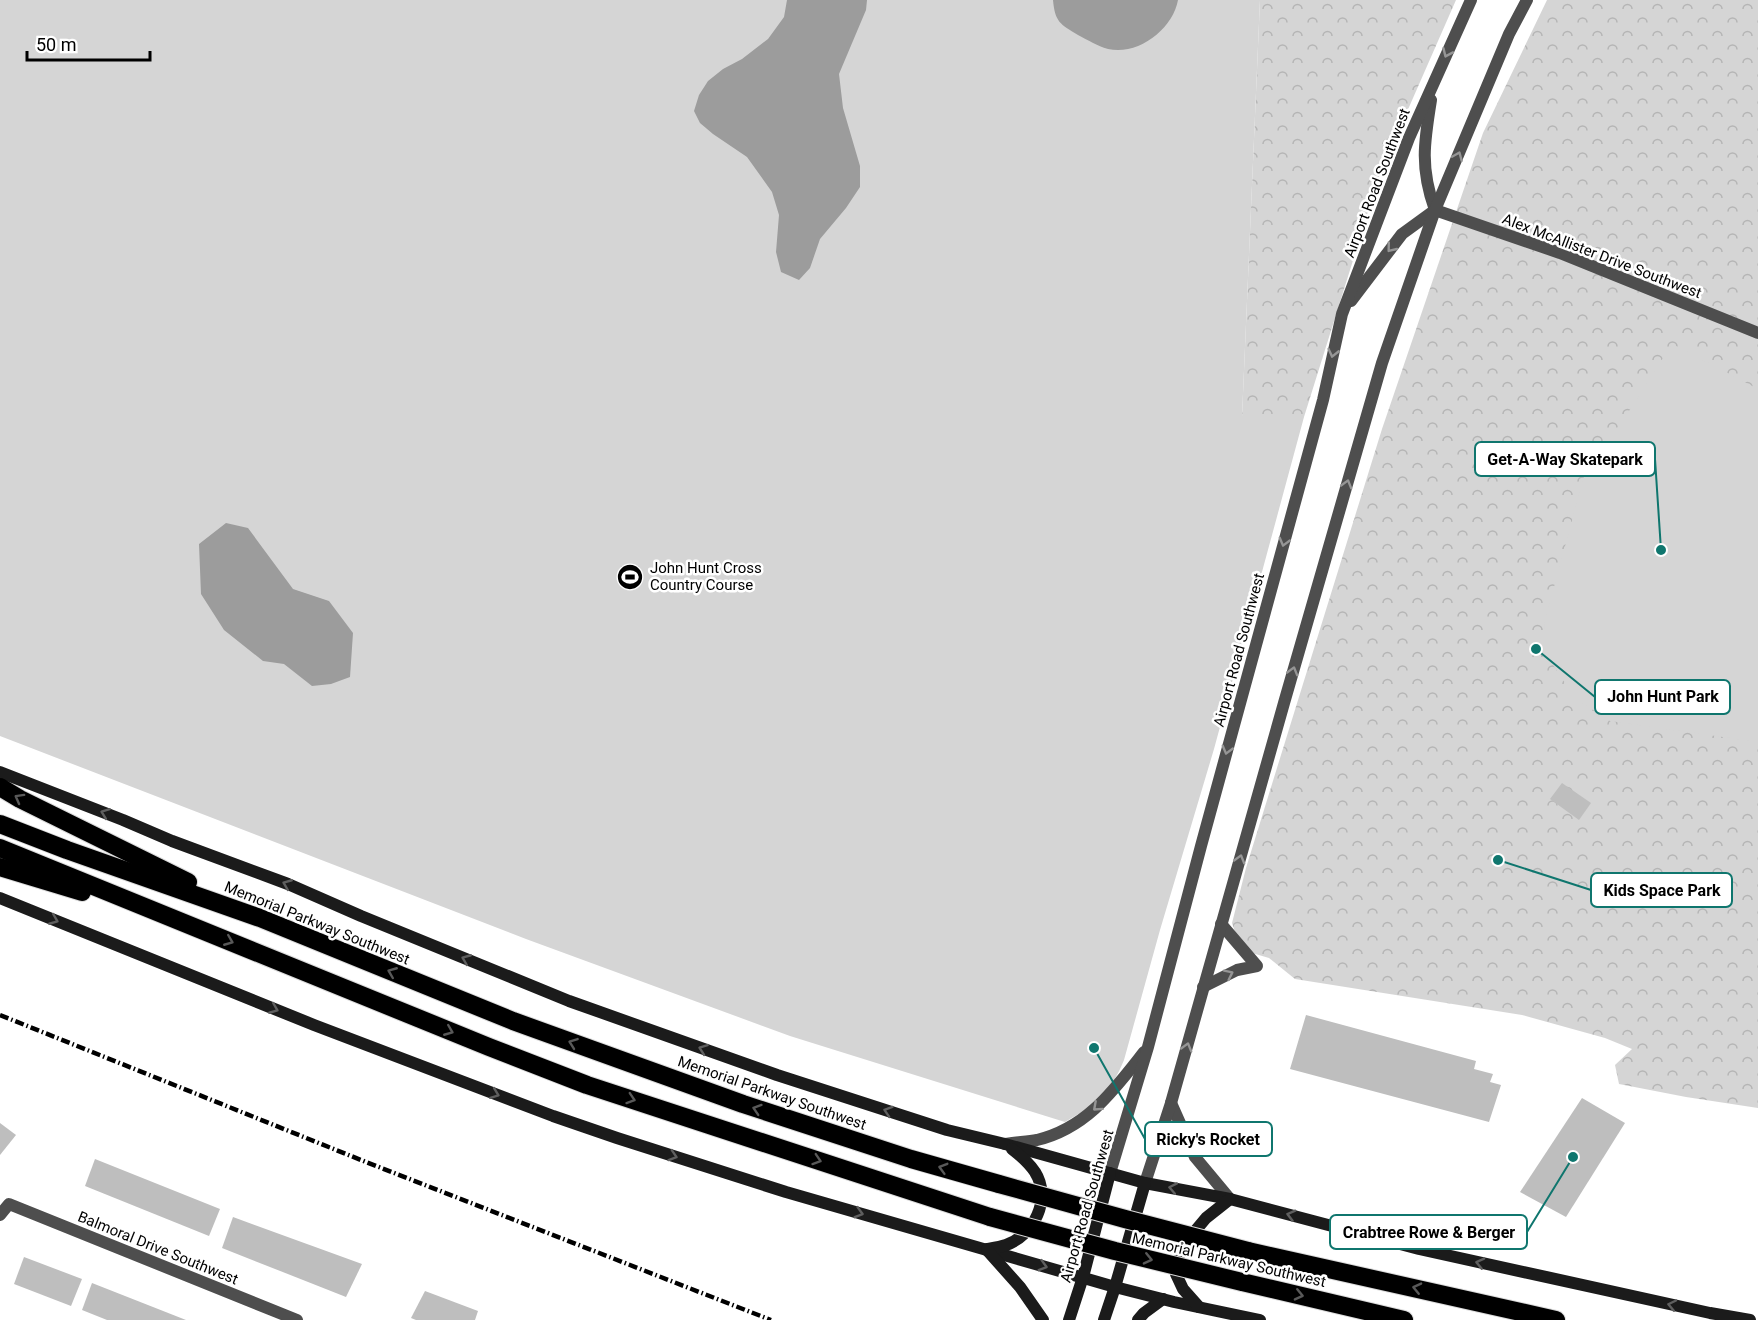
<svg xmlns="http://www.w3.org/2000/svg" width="1758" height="1320" font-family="Roboto,sans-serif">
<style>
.park{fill:url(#park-crowns)}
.pitch{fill:#d5d5d5}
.water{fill:#9c9c9c}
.building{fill:#bebebe}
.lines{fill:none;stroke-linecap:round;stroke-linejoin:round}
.motorway-casing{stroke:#dbdbdb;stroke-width:20}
.minor{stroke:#4e4e4e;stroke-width:12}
.tertiary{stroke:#4e4e4e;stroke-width:12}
.secondary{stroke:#1b1b1b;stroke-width:12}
.motorway{stroke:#000;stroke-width:18}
.rail{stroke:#000;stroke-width:4.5;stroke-dasharray:9 3 1.5 3;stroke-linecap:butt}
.motorway-bridge-casing{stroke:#dbdbdb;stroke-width:20;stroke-linecap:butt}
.motorway-bridge{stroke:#000;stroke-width:18}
.oneway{stroke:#959595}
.oneway2{stroke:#595959}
.oneway3{stroke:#5f5f5f}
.labels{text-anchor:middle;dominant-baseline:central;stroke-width:5;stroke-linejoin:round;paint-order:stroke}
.street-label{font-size:15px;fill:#000;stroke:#fff}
.poi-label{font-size:15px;fill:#000;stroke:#fff;text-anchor:start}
.leader{fill:none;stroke:#0f766e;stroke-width:2}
.callout-dot{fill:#0f766e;stroke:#fff;stroke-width:2}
.callout{fill:#fff;stroke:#0f766e;stroke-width:2}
.callout-label{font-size:16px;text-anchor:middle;font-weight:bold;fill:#000}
</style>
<defs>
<pattern id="park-crowns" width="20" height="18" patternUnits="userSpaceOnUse" patternTransform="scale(1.5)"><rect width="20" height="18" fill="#d5d5d5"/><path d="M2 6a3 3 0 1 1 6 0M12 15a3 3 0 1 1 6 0" fill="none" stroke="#b5b5b5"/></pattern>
</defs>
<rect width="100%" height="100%" fill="#fff"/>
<g class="park">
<path d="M 1260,0 L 1456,0 L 1381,171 L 1304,417 L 1242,417 Z"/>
<path d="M 1547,0 L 1758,0 L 1758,1108 L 1686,1097 L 1619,1084 L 1615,1065 L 1632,1049 L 1605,1038 L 1522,1015 L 1295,979 L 1269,958 L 1252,953 L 1238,941 L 1232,923 L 1246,868 L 1382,429 L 1483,133 Z"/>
</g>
<g class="pitch">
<path d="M 0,0 L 1260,0 L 1242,417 L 1304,417 L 1214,749 L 1160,930 L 1124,1060 C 1111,1092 1095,1105 1065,1122 L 790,1036 L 526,939 L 0,736 Z"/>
<path d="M 1672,344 L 1758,389 L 1758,742 L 1610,721 L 1575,698 L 1547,656 L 1544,624 L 1584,476 L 1629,411 Z"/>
</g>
<g class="water">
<path d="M 787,0 L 867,0 L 866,10 L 839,74 L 843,108 L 860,166 L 860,187 L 846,208 L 820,239 L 810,268 L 799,280 L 781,272 L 776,252 L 779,215 L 772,192 L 747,157 L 713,134 L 700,123 L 694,111 L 699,95 L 708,81 L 723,69 L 742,59 L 768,39 L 784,17 Z"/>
<path d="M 1053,0 L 1178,0 C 1173,29 1138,56 1108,49 C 1097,46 1088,40 1078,35 C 1060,24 1055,22 1053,0 Z"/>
<path d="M 226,523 L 248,528 L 293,589 L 329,601 L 353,633 L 350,677 L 331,684 L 312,686 L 284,664 L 263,661 L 224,630 L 201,594 L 199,544 Z"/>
</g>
<g class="building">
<path d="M 1562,783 L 1591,803 L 1579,820 L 1550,799 Z"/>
<path d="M 1306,1015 L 1476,1061 L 1474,1069 L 1493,1074 L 1490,1082 L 1501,1085 L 1489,1122 L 1290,1069 Z"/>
<path d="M 1582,1098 L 1625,1123 L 1566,1217 L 1520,1192 Z"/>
<path d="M 0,1123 L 16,1135 L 0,1155 Z"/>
<path d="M 95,1159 L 220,1209 L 209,1236 L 85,1186 Z"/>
<path d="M 233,1217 L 362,1264 L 346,1297 L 222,1248 Z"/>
<path d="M 24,1257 L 82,1279 L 71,1306 L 14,1284 Z"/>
<path d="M 92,1283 L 186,1320 L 107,1320 L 82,1310 Z"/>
<path d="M 425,1291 L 478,1311 L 475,1320 L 416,1320 L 411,1318 Z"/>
</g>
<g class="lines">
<g class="motorway-casing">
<g id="motorway">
<path d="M 0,787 L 20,799 L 188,882"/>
<path d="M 0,824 L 67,850 L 260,918 L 513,1021 L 743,1104 L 911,1159 L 999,1184"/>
<path d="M 0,848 L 489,1047 L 587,1085 L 990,1217"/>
<path d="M 0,867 L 82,892"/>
<path d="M 1248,1251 L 1556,1320"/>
<path d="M 1242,1282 L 1404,1320"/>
</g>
</g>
<g class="minor">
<path d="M 1435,210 L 1560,253 L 1758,333"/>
<path d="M 1203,987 L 1237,970 L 1257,966 L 1221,924"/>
<path d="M 0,1215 L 9,1204 L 297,1320"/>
</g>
<g class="tertiary">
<path d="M 1431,100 C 1424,143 1420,168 1435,210"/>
<path d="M 1351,301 L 1402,234 L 1435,210"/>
<path d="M 1171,1103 L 1195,1157 L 1230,1199"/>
<path d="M 1005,1144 C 1015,1142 1027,1142 1037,1140 C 1087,1128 1114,1090 1144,1052"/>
<path d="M 1110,1173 L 1148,1047 L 1201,846 L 1323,400 L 1342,314 L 1409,138 L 1471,0"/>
<path d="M 1145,1183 L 1171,1103 L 1284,703 L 1382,363 L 1435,210 L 1509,34 L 1527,0"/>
</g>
<g class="secondary">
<path d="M 0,772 L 123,820 L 172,841 L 288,884 L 361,916 L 569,1001 L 777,1075 L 947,1130 L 1005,1144 L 1145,1183 L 1230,1199 L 1419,1249 L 1710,1313 L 1750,1320"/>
<path d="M 0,898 L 314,1025 L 553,1116 L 617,1138 L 786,1192 L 1115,1287 L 1174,1302 L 1260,1320"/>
<path d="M 987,1249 C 993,1248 1000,1247 1006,1245 C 1034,1235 1052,1199 1035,1172 C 1029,1163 1021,1156 1012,1149"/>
<path d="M 987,1250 L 1020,1287 L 1043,1320"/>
<path d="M 1199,1307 L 1183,1289 L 1176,1274 L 1180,1249 L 1206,1218 L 1230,1199"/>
<path d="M 1069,1320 L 1083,1277 L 1110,1173"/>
<path d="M 1104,1320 L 1115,1287 L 1145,1183"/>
<path d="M 1138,1320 L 1144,1313 L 1163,1299"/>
</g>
<use href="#motorway" class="motorway"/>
<path class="rail" d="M 0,1015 L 366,1162 L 771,1320"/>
<g class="motorway-bridge-casing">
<g id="motorway-bridge">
<path d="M 999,1184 L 1125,1219 L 1248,1251"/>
<path d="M 990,1217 L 1115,1251 L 1242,1282"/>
</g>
</g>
<use href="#motorway-bridge" class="motorway-bridge"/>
</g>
<defs><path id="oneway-chevron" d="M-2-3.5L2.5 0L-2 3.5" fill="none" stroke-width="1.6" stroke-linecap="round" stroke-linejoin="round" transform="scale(1.5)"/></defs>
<g class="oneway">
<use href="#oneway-chevron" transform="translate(1447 53) rotate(114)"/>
<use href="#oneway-chevron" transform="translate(1458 156) rotate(-67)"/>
<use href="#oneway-chevron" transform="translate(1391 248) rotate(129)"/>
<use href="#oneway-chevron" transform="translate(1333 353) rotate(103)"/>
<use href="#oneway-chevron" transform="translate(1347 484) rotate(-74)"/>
<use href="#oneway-chevron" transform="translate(1284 542) rotate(105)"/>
<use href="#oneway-chevron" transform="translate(1293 671) rotate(-74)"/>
<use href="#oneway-chevron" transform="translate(1227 750) rotate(105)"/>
<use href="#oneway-chevron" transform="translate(1240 859) rotate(-74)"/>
<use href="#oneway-chevron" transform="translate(1229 974) rotate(-26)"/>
<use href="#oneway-chevron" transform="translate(1187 1047) rotate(-74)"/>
<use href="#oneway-chevron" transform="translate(1097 1107) rotate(138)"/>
</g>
<g class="oneway2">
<use href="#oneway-chevron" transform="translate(19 798) rotate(-151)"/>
<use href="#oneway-chevron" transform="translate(229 941) rotate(22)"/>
<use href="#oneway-chevron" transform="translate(392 972) rotate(-158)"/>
<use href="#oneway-chevron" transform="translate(449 1031) rotate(22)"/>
<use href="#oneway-chevron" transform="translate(573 1043) rotate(-160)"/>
<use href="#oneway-chevron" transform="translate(631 1099) rotate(18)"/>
<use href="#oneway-chevron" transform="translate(757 1109) rotate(-162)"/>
<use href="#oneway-chevron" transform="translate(817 1160) rotate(18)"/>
<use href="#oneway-chevron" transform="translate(943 1168) rotate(-164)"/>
<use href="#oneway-chevron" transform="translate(1148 1259) rotate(13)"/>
<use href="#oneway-chevron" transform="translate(1417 1288) rotate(-167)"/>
<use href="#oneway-chevron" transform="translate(1299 1295) rotate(13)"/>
</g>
<g class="oneway3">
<use href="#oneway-chevron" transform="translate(105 813) rotate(-159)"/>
<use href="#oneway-chevron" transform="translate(287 884) rotate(-158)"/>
<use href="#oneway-chevron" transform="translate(54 920) rotate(22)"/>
<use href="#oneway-chevron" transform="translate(466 959) rotate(-158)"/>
<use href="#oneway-chevron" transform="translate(274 1009) rotate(22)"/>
<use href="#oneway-chevron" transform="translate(703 1049) rotate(-160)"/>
<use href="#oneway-chevron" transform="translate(495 1094) rotate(21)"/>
<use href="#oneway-chevron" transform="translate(888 1111) rotate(-162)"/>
<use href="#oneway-chevron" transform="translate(673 1156) rotate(18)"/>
<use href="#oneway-chevron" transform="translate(1173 1188) rotate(-169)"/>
<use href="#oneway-chevron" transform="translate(859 1213) rotate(16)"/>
<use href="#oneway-chevron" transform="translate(1291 1215) rotate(-165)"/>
<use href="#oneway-chevron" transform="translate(1480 1263) rotate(-167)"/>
<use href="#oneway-chevron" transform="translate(1043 1266) rotate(16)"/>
<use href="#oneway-chevron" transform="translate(1672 1305) rotate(-168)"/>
</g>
<defs>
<g id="stadium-disc" transform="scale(1.35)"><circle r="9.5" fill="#000" stroke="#fff"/><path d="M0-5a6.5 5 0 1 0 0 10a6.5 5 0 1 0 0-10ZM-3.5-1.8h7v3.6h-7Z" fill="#fff"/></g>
</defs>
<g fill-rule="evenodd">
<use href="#stadium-disc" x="630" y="577"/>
</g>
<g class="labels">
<g class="street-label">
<text transform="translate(1377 183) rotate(-69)">Airport Road Southwest</text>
<text transform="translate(1602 256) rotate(21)">Alex McAllister Drive Southwest</text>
<text transform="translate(1239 650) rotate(-75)">Airport Road Southwest</text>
<text transform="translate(317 923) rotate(22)">Memorial Parkway Southwest</text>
<text transform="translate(772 1093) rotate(19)">Memorial Parkway Southwest</text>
<text transform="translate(1087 1206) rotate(-74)">Airport Road Southwest</text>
<text transform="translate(158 1248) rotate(22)">Balmoral Drive Southwest</text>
<text transform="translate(1229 1260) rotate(13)">Memorial Parkway Southwest</text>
</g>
<g class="poi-label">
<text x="650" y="568">John Hunt Cross<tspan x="650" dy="17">Country Course</tspan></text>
</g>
</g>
<path class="leader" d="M1661 550L1655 459M1536 649L1595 697M1498 860L1591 890M1094 1048L1145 1139M1573 1157L1527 1232"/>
<g class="callout-dot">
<circle cx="1661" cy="550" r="6"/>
<circle cx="1536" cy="649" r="6"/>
<circle cx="1498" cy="860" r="6"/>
<circle cx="1094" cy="1048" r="6"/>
<circle cx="1573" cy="1157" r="6"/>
</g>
<g class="callout">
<rect x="1475" y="442" width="180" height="34" rx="6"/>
<rect x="1595" y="680" width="135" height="34" rx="6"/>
<rect x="1591" y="873" width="141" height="34" rx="6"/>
<rect x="1145" y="1122" width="127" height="34" rx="6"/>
<rect x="1330" y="1215" width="197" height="34" rx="6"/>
</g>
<g class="callout-label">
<text x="1565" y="465">Get-A-Way Skatepark</text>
<text x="1663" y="702">John Hunt Park</text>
<text x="1662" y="896">Kids Space Park</text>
<text x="1208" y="1145">Ricky's Rocket</text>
<text x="1429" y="1238">Crabtree Rowe &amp; Berger</text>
</g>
<path d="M27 51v9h123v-9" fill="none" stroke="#000000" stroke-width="3"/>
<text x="36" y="51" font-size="18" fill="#000000" stroke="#ffffff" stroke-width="4.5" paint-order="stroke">50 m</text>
</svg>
